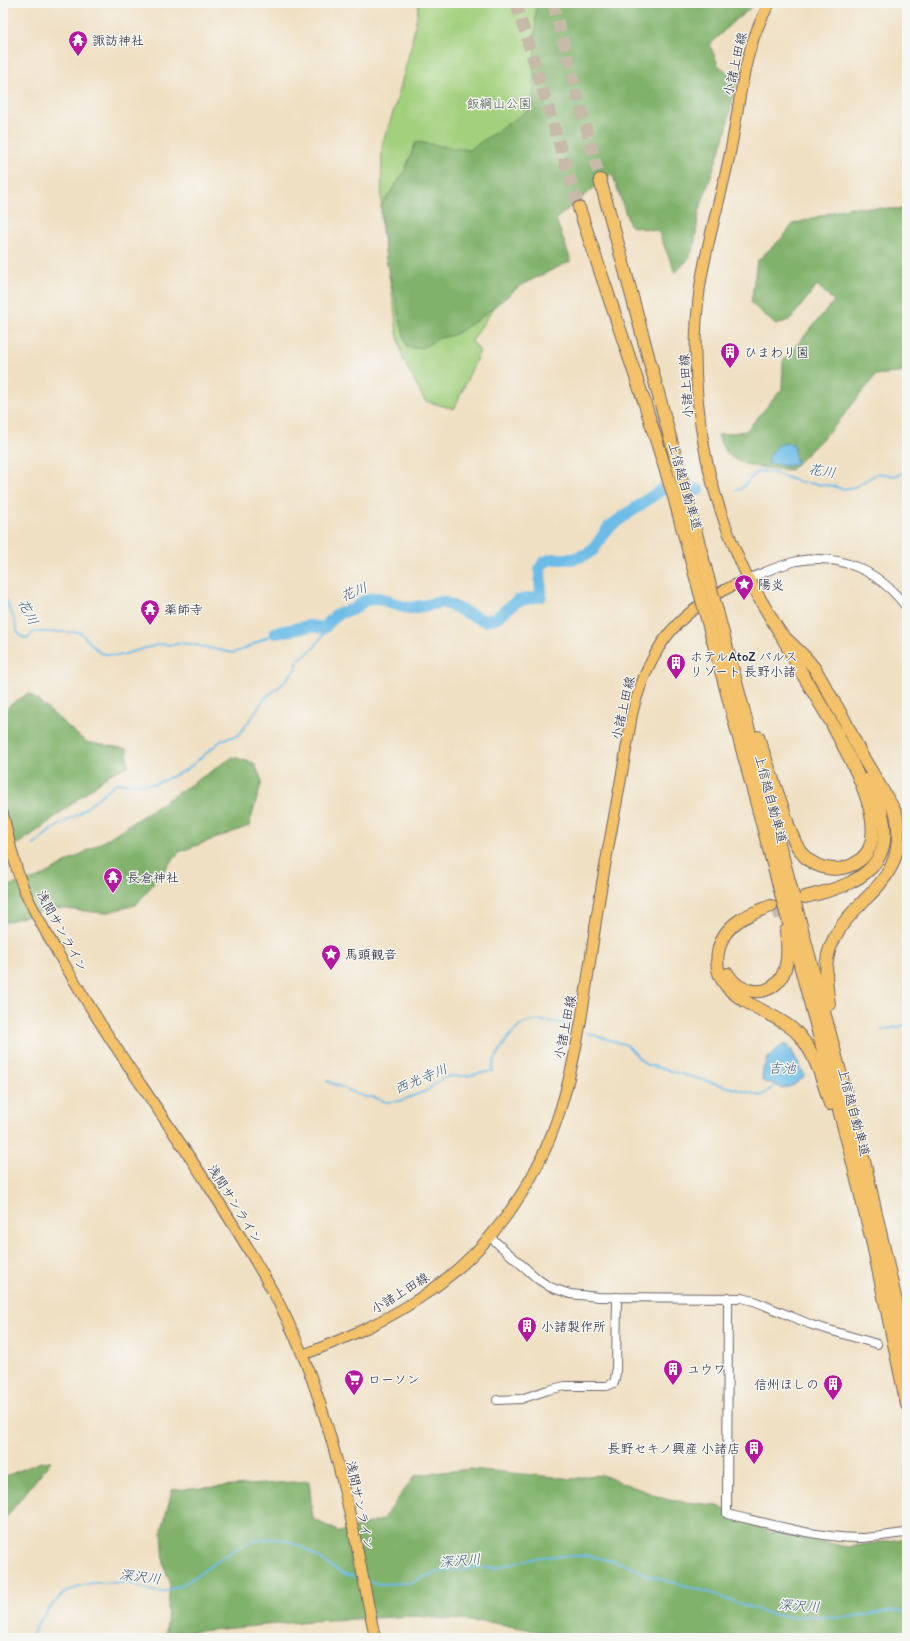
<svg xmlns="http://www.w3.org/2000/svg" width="910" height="1641" font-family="Itim,'Klee One',sans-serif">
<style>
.green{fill:#a2d07d;stroke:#62795c}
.forest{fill:#81b26c;stroke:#526a54}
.water{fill:#6cbce7;stroke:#476f91}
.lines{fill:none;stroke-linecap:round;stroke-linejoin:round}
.stream{stroke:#6cbce7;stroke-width:2}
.river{stroke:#6cbce7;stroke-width:12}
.motorway-tunnel{stroke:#c7baa8;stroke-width:12;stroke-dasharray:12 6;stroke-linecap:butt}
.tertiary-casing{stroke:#6a646b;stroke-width:10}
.primary-casing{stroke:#6a646b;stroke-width:12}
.motorway-casing{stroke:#6a646b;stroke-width:14}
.tertiary{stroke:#fff;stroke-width:8}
.primary{stroke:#f3c26a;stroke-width:10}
.motorway{stroke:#f3c26a;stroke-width:12}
.motorway-bridge-casing{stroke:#6a646b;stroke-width:14;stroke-linecap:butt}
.motorway-bridge{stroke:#f3c26a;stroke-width:12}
.labels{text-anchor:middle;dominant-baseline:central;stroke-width:3;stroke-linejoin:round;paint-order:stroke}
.poi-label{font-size:13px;fill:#22223b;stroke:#f6f6f2;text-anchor:start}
.street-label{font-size:13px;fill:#22223b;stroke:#f6f6f2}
.park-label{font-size:13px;fill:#48564f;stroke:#f6f6f2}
.water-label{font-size:14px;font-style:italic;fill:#3c5877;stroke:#f6f6f2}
</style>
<rect width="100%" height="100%" fill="#f6f6f2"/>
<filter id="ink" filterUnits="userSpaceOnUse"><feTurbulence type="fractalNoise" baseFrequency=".025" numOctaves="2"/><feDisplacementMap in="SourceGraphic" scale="8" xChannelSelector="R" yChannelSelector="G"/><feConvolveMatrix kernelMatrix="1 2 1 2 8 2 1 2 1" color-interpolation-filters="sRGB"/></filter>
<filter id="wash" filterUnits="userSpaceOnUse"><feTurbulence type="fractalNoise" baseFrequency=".012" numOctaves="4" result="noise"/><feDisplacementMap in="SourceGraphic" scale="16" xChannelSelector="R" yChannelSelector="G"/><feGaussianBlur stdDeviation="0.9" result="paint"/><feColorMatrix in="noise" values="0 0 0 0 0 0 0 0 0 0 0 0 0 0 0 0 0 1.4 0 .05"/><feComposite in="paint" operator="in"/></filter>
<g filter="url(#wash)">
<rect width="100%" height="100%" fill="#f0e0c3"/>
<path class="green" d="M 419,3 L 686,3 L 612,123 L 472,341 L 480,351 L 454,409 L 425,401 L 403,359 L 397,333 L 395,313 L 381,225 L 382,145 L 395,107 L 411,47 Z"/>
<g class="forest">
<path d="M 536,3 L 757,3 L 732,23 L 710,45 L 718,65 L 736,79 L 726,132 L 699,211 L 694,248 L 687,261 L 675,272 L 658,231 L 630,226 L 612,173 L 556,219 L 571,261 L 521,285 L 478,320 L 454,335 L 440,338 L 422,348 L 407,348 L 386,259 L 381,206 L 404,172 L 416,142 L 469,150 L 533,107 Z"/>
<path d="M 850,207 L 902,209 L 907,211 L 907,372 L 876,375 L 835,426 L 791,470 C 771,468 746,469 730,456 C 723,451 720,442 718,435 L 746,431 L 782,389 L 783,361 L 834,301 L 817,285 L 791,319 L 776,325 L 751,303 L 757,261 L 784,236 L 793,224 Z"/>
<path d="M 29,693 L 86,742 L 127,749 L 128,766 L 110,774 L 37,831 L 3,854 L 3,713 L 10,705 Z"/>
<path d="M 233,757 L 254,763 L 262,781 L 249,826 L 179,852 L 136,905 L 104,913 L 54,908 L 3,923 L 3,887 L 39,878 L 104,841 Z"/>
<path d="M 51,1461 L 3,1521 L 3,1477 L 41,1462 Z"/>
<path d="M 471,1469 L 574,1479 L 587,1476 L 602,1475 L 668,1500 L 714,1505 L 730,1510 L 768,1532 L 848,1547 L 907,1538 L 907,1638 L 571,1638 L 495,1623 L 415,1616 L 311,1621 L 166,1634 L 170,1581 L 164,1566 L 162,1530 L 172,1490 L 309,1481 L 313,1519 L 340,1532 L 382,1520 L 416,1475 Z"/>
</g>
<g class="water">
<path d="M 787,443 L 795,445 L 794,451 L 797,464 L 786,466 L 768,463 L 767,459 L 778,445 Z"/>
<path d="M 785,1044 L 791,1049 L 805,1076 L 794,1085 L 782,1089 L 772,1083 L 766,1083 L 762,1080 C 762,1062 771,1052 785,1044 Z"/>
</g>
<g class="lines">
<g class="stream">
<path d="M 736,490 L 741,489 L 758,471 L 775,473 L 799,482 L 833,486 L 842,489 L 855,487 L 878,473 L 896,476 L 907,471"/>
<path d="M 3,594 L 14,619 L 17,631 L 21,636 L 27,639 L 34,632 L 80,632 L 100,653 L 118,656 L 160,644 L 171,645 L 182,643 L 190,644 L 233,653 L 244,649 L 275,633"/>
<path d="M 34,845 L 51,830 L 79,814 L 116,783 L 155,784 L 186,770 L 222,740 L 239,735 L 265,698 L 279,687 L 295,670 L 298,660 L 314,648 L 323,635 L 324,628"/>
<path d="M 882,1030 L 907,1025"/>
<path d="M 587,1033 L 627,1045 L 645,1064 L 761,1096 L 776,1085"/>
<path d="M 327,1081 L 365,1097 L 373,1097 L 386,1102 L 400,1101 L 426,1091 L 443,1078 L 451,1076 L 466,1076 L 492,1071 C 493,1057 514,1025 528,1022 C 542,1019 560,1022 572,1026"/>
<path d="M 366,1580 L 379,1584 L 409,1583 L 438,1572 L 472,1568 L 495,1568 L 541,1557 L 559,1556 L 590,1556 L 629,1565 L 646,1575 L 711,1593 L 732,1601 L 774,1615 L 797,1617 L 808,1616 L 841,1618 L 879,1613 L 900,1611 L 907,1613"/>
<path d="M 31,1638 C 33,1633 35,1629 38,1624 C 42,1617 60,1594 68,1591 C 74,1588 82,1585 88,1584 C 96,1582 126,1582 133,1584 C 144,1588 154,1594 165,1591 C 205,1581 232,1535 276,1539 C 305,1542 315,1558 337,1570 C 344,1574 353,1576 360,1578"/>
</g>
<path class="river" d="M 275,633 L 310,626 L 324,628 L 337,614 L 354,609 L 364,601 L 371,599 L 378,598 L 404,607 L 411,608 L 443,602 L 485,621 L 496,618 L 517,601 L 541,596 L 540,569 L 544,562 L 552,559 L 573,559 L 587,554 L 593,550 L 609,527 L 661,490 L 673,487 L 698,490"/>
</g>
</g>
<g filter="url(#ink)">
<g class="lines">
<g class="motorway-tunnel">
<path d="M 516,3 L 579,208"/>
<path d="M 553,3 L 600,180"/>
<path d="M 773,914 L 807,905"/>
</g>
<g class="tertiary-casing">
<g id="tertiary">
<path d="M 748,579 C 764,572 780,565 797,561 C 842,552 881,573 907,608"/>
<path d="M 490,1237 L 539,1280 L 550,1287 L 570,1294 L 599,1297 L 742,1298 L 754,1301 L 812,1325 L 877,1344"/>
<path d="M 728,1297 L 727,1514 C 770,1524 814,1537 858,1538 C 874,1538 891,1534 907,1533"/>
<path d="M 497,1400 L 521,1399 L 548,1390 L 565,1386 L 607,1386 L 614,1383 L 616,1373 L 617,1297"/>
</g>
</g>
<g class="primary-casing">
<g id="primary">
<path d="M 3,814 C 9,839 14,866 24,889 C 35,915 49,938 63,962 C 84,998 106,1033 129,1067 C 177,1138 226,1209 268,1283 C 330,1392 351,1517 375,1638"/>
<path d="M 303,1355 C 340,1340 378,1325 412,1303 C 484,1258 536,1189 561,1107 C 579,1049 586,988 595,928 C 605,857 621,786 632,714 C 650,644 680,607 748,579 C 737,555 727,531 719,506 C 697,439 690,356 700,287 C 707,240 722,195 731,148 C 741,98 743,48 770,3"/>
</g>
</g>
<g class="motorway-casing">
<g id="motorway">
<path d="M 600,180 L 610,215"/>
<path d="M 579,208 L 586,229"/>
<path d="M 748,579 L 780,633 L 800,670 L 837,732"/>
<path d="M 717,611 L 865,1165 L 907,1350"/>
<path d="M 706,615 L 849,1147 L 873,1245 L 907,1405"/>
<path d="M 780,633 L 805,657 L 815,669 L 844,719 L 861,754 L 896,813 C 910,885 855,893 833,941 C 823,960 826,984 829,1004"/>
<path d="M 758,737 C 766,760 774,783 782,806 C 788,823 792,842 804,856 C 814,866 829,871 843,868 C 907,852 850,760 833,726"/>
<path d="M 805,897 C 820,893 837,890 851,882 C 897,859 889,817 867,780"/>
<path d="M 771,906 C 749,914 725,923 719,948 C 705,1001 773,1006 799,1035 C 815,1053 823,1081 830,1104"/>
<path d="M 728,974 C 740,996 772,998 783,974 C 789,961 788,946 786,931"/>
</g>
</g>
<use href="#tertiary" class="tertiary"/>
<use href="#primary" class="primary"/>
<use href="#motorway" class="motorway"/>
<g class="motorway-bridge-casing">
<g id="motorway-bridge">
<path d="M 610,215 L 717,611"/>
<path d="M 586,229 L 645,404 L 674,497 L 706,615"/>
</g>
</g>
<use href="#motorway-bridge" class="motorway-bridge"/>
</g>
</g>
<defs>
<g id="temple-pin" transform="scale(1)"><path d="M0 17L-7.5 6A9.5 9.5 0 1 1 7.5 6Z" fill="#b5179e" stroke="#f6f6f2"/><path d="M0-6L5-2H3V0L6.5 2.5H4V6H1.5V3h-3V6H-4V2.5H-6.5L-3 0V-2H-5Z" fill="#fff"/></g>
<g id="building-pin" transform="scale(1)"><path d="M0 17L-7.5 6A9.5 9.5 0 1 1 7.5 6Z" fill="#b5179e" stroke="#f6f6f2"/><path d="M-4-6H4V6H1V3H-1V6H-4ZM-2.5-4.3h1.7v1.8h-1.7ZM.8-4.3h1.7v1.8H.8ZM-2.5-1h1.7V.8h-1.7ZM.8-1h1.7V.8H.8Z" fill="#fff"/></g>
<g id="sight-pin" transform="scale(1)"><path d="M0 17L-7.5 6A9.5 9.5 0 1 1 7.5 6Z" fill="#b5179e" stroke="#f6f6f2"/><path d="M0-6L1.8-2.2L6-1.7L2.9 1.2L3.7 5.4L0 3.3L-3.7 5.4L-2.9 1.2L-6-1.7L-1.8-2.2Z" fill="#fff"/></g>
<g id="supermarket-pin" transform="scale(1)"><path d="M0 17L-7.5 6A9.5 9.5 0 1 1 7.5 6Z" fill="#b5179e" stroke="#f6f6f2"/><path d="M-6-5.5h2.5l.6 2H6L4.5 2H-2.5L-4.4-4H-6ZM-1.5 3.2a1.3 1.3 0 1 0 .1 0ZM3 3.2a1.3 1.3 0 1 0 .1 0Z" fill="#fff"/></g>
</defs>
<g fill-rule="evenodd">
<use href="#temple-pin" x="78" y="40"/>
<use href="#building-pin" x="730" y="352"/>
<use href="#sight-pin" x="744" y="584"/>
<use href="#temple-pin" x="150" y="609"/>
<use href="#building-pin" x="676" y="663"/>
<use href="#temple-pin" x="113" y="877"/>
<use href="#sight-pin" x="331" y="954"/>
<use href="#building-pin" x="527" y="1326"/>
<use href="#building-pin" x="673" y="1369"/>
<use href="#supermarket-pin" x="354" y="1379"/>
<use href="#building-pin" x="833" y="1384"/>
<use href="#building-pin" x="754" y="1448"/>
</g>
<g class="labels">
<g class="poi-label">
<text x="92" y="40">諏訪神社</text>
<text x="744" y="352">ひまわり園</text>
<text x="758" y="584">陽炎</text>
<text x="164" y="609">薬師寺</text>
<text x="690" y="656">ホテルAtoZ バルス<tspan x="690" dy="15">リゾート 長野小諸</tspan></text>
<text x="127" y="877">長倉神社</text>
<text x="345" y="954">馬頭観音</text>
<text x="541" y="1326">小諸製作所</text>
<text x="687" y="1369">ユウワ</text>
<text x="368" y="1379">ローソン</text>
<text x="819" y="1384" text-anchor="end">信州ほしの</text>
<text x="740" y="1448" text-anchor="end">長野セキノ興産 小諸店</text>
</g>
<g class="street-label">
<text transform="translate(735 64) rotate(-77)">小諸上田線</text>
<text transform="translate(686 386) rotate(-94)">小諸上田線</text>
<text transform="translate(685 486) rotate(74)">上信越自動車道</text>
<text transform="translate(623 708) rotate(-77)">小諸上田線</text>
<text transform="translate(771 799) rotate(75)">上信越自動車道</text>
<text transform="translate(62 931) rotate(61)">浅間サンライン</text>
<text transform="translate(565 1027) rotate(-79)">小諸上田線</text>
<text transform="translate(854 1112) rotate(75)">上信越自動車道</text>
<text transform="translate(235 1204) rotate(58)">浅間サンライン</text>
<text transform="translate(400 1293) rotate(-32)">小諸上田線</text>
<text transform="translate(360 1505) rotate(78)">浅間サンライン</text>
</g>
<g class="park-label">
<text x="499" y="103">飯綱山公園</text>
</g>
<g class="water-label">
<text transform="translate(822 471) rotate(9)">花川</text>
<text transform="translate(354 592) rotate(-21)">花川</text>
<text transform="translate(28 612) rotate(63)">花川</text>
<text x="782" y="1068">吉池</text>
<text transform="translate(421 1079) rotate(-23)">西光寺川</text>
<text transform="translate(460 1561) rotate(-5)">深沢川</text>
<text transform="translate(140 1577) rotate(7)">深沢川</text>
<text transform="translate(799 1606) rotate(4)">深沢川</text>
</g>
</g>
<rect width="910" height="1641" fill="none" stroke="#f6f6f2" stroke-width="16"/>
</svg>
